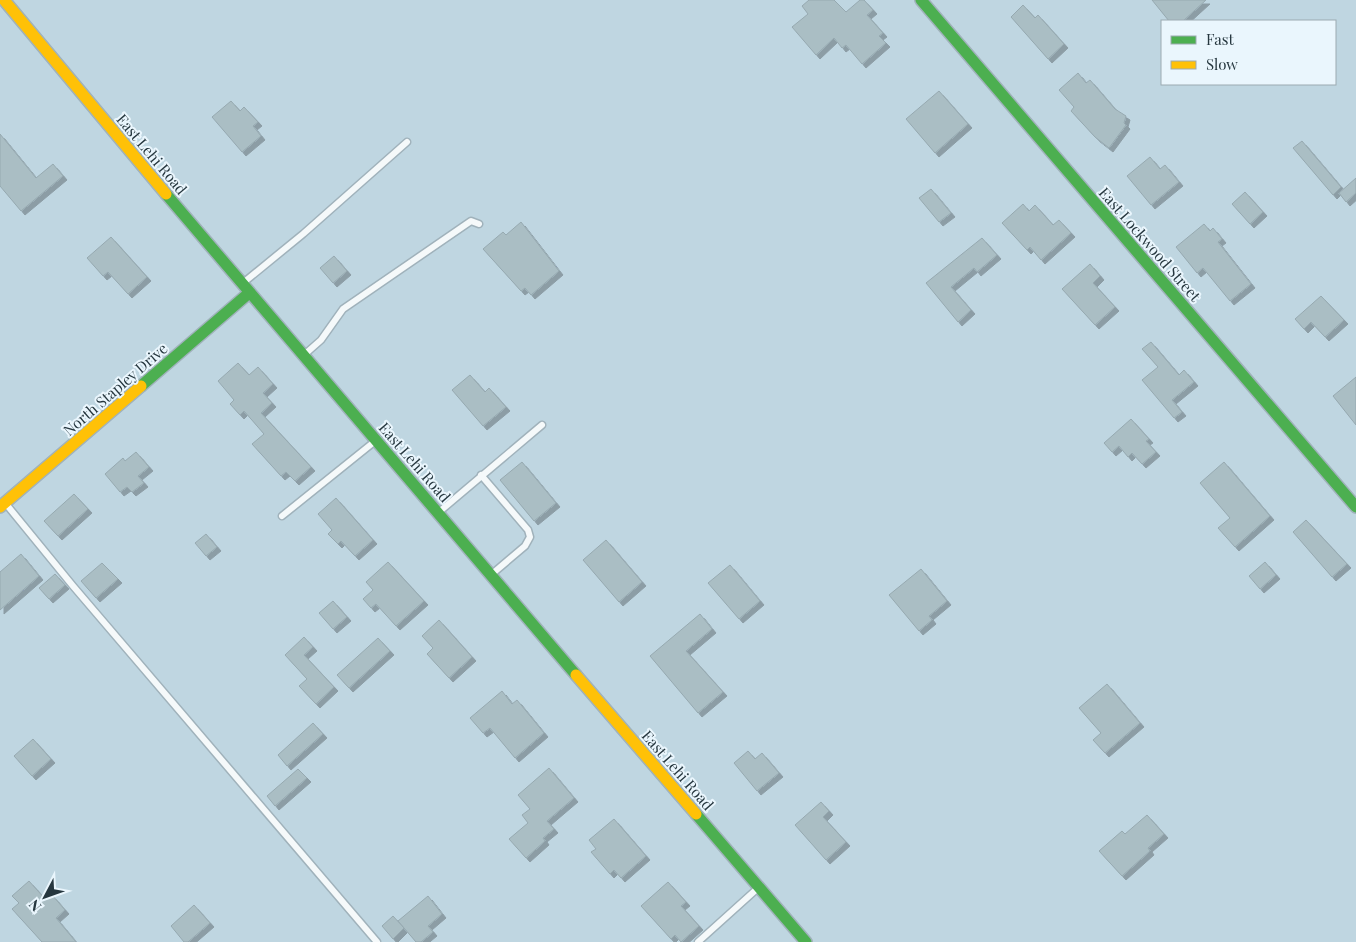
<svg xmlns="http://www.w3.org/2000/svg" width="1356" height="942" font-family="'Playfair Display',serif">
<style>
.building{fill:#aabec4;stroke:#96a9b0;filter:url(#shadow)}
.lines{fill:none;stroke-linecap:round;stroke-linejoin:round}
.lane-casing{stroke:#a0b2bb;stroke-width:9}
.fast-casing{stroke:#a0b2bb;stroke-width:14}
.slow-casing{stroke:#a0b2bb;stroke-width:14}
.lane{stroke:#f5f9fa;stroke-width:6}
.fast{stroke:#4caf50;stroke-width:11}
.slow{stroke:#ffc107;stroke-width:11}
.labels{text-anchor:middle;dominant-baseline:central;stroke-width:4;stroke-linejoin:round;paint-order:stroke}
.street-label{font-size:15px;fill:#26373f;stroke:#eaf6fd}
</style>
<defs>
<filter id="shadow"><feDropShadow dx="4" dy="4" stdDeviation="0" flood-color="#0004"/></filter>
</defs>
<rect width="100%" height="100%" fill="#bfd6e1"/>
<g class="building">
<path d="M 809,0 L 834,0 L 846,12 L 860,0 L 864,0 L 873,10 L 867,15 L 883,33 L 879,36 L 886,43 L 862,64 L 846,45 L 842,48 L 834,38 L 816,55 L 792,27 L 808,14 L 802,6 Z"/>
<path d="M 1152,0 L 1206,0 L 1183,21 L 1169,21 Z"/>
<path d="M 1023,5 L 1035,18 L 1038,15 L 1064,44 L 1048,59 L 1011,17 Z"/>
<path d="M 1078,73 L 1086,83 L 1090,80 L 1115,109 L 1126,116 L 1124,123 L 1126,125 L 1109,148 L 1095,137 L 1071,111 L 1074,107 L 1059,90 Z"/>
<path d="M 939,91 L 968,124 L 935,153 L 906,119 Z"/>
<path d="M 231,101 L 240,111 L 244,107 L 258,122 L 253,126 L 261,136 L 242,152 L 212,117 Z"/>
<path d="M 0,134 L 36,178 L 53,164 L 63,176 L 21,211 L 0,186 Z"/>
<path d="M 1302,141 L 1341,187 L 1333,195 L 1293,148 Z"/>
<path d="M 1150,157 L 1160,169 L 1165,165 L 1179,182 L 1151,205 L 1127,176 Z"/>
<path d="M 1356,178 L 1356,193 L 1346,202 L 1339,193 Z"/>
<path d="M 931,189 L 951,213 L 939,222 L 919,198 Z"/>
<path d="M 1245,192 L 1263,212 L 1250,224 L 1232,204 Z"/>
<path d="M 1023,204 L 1029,211 L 1035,205 L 1053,225 L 1059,220 L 1071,233 L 1041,260 L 1030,247 L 1027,250 L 1002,223 Z"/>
<path d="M 521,222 L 559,271 L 531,295 L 525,288 L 521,291 L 483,249 L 503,232 L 506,235 Z"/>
<path d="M 1204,224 L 1210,231 L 1213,228 L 1222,239 L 1218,242 L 1251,284 L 1230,301 L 1203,268 L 1197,273 L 1176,247 Z"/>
<path d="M 111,237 L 147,277 L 128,294 L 108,272 L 103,276 L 87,258 Z"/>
<path d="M 982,238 L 997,255 L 977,272 L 974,268 L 951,287 L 971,310 L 958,322 L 926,283 Z"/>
<path d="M 334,256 L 347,271 L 333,283 L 320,268 Z"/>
<path d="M 1090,264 L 1100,276 L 1093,283 L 1115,307 L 1095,325 L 1062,289 Z"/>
<path d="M 1321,296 L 1344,320 L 1325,337 L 1311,322 L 1304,329 L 1295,319 Z"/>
<path d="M 1151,342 L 1179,375 L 1184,370 L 1194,382 L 1172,400 L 1182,412 L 1174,418 L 1142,380 L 1158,367 L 1142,349 Z"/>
<path d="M 238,363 L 249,375 L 258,367 L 273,384 L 263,393 L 272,403 L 261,413 L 311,467 L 295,481 L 286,472 L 281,476 L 252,444 L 264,434 L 244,411 L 240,415 L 230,404 L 234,400 L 218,381 Z"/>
<path d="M 470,375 L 485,392 L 489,388 L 506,407 L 483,426 L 452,390 Z"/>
<path d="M 1356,377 L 1356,425 L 1333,396 Z"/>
<path d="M 1131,419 L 1149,439 L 1146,441 L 1156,452 L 1142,464 L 1132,453 L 1128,457 L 1119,446 L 1112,452 L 1104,443 Z"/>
<path d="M 136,452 L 149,467 L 138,476 L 144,483 L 132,492 L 127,487 L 120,492 L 105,474 L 123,458 L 125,461 Z"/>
<path d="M 522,462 L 556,503 L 534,521 L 500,480 Z"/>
<path d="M 1224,462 L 1270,516 L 1235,547 L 1218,528 L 1230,518 L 1200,483 Z"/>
<path d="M 74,494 L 88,509 L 58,536 L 44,521 Z"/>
<path d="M 336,498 L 373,540 L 355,556 L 341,541 L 338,544 L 328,534 L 332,530 L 318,514 Z"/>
<path d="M 1306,520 L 1347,564 L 1332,577 L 1293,532 Z"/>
<path d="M 206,534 L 217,547 L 206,556 L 195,543 Z"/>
<path d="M 606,540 L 642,582 L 619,602 L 583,560 Z"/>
<path d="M 21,554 L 39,576 L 0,610 L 0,572 Z"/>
<path d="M 388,562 L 424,601 L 396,626 L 376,604 L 371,608 L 363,599 L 373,590 L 366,582 Z"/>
<path d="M 1265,562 L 1276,575 L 1260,589 L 1249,576 Z"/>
<path d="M 102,563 L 118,579 L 96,598 L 81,581 Z"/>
<path d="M 730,565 L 760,601 L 739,619 L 708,583 Z"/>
<path d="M 921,569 L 947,601 L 929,616 L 932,620 L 919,631 L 889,595 Z"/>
<path d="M 55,574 L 65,585 L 49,599 L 39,588 Z"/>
<path d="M 333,601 L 347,617 L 333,629 L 319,613 Z"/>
<path d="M 700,614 L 712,629 L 686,651 L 723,692 L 698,713 L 650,656 Z"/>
<path d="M 439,620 L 472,657 L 449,678 L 427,654 L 433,648 L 422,636 Z"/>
<path d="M 304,637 L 313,647 L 304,655 L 334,687 L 316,704 L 299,686 L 307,679 L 285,655 Z"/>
<path d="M 378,638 L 390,651 L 349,688 L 337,675 Z"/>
<path d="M 1107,684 L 1140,723 L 1105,753 L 1093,740 L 1101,733 L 1079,708 Z"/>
<path d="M 502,691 L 512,704 L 517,700 L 544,733 L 515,758 L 490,728 L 483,733 L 470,718 Z"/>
<path d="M 313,723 L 323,734 L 287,766 L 278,755 Z"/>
<path d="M 33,739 L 51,759 L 32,776 L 14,756 Z"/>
<path d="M 748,751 L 755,759 L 762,753 L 779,773 L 757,791 L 734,763 Z"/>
<path d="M 549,768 L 574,798 L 547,821 L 554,829 L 543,838 L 545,841 L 526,858 L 509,839 L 528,823 L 522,815 L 530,809 L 518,795 Z"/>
<path d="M 298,769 L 307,778 L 275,806 L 267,796 Z"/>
<path d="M 821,802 L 829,811 L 823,817 L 846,842 L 826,860 L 795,825 Z"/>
<path d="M 1147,815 L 1164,834 L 1148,848 L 1150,851 L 1122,876 L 1099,851 L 1122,831 L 1125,834 Z"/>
<path d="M 614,819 L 646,856 L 621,878 L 614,870 L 610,874 L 591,852 L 596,849 L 589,840 Z"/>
<path d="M 29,881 L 46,900 L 52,895 L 65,910 L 56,918 L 76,942 L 42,942 L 12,909 L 19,903 L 12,896 Z"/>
<path d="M 668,882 L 686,902 L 681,906 L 699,926 L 681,942 L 675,935 L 671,939 L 641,906 Z"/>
<path d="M 428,896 L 442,914 L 428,926 L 433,932 L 421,942 L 416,942 L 398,921 Z"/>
<path d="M 194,905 L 210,923 L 188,942 L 184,942 L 171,926 Z"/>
<path d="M 393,916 L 404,928 L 393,939 L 382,926 Z"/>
</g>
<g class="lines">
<g class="lane-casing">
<g id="lane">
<path d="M 243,283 L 303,234 L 407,142"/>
<path d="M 304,355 L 321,340 L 343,309 L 471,221 L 479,224"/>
<path d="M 481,475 L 528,530 L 530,537 L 525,546 L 492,574"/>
<path d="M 6,504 L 73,586 L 377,942"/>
<path d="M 439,512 L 542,425"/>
<path d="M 282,516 L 374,442"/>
<path d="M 698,942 L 758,888"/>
</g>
</g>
<g class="fast-casing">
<g id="fast">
<path d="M 921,0 L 1356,507"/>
<path d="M 166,194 L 576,675"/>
<path d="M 141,386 L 249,293"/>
<path d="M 696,814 L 806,942"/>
</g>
</g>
<g class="slow-casing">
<g id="slow">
<path d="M 4,0 L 166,194"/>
<path d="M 0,507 L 141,386"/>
<path d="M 576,675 L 696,814"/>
</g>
</g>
<use href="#lane" class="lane"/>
<use href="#fast" class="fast"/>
<use href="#slow" class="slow"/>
</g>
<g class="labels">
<g class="street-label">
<text transform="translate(152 154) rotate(50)">East Lehi Road</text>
<text transform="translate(1150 244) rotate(49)">East Lockwood Street</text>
<text transform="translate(115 389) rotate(-41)">North Stapley Drive</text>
<text transform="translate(415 462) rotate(49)">East Lehi Road</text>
<text transform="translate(678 770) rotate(49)">East Lehi Road</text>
</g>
</g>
<rect x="1161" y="20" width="175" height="65" fill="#eaf6fd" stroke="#9caab1"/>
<rect x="1171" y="36" width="25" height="8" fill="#4caf50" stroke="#9caab1"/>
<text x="1206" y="45" font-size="15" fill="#26373f">Fast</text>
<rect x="1171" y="61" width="25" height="8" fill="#ffc107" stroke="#9caab1"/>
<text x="1206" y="70" font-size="15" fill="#26373f">Slow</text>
<g transform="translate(45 897) rotate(229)" stroke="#eaf6fd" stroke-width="4" paint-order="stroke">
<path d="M0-4L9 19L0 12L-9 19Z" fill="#26373f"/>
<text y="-8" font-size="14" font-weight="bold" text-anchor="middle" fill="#26373f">N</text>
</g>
</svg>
